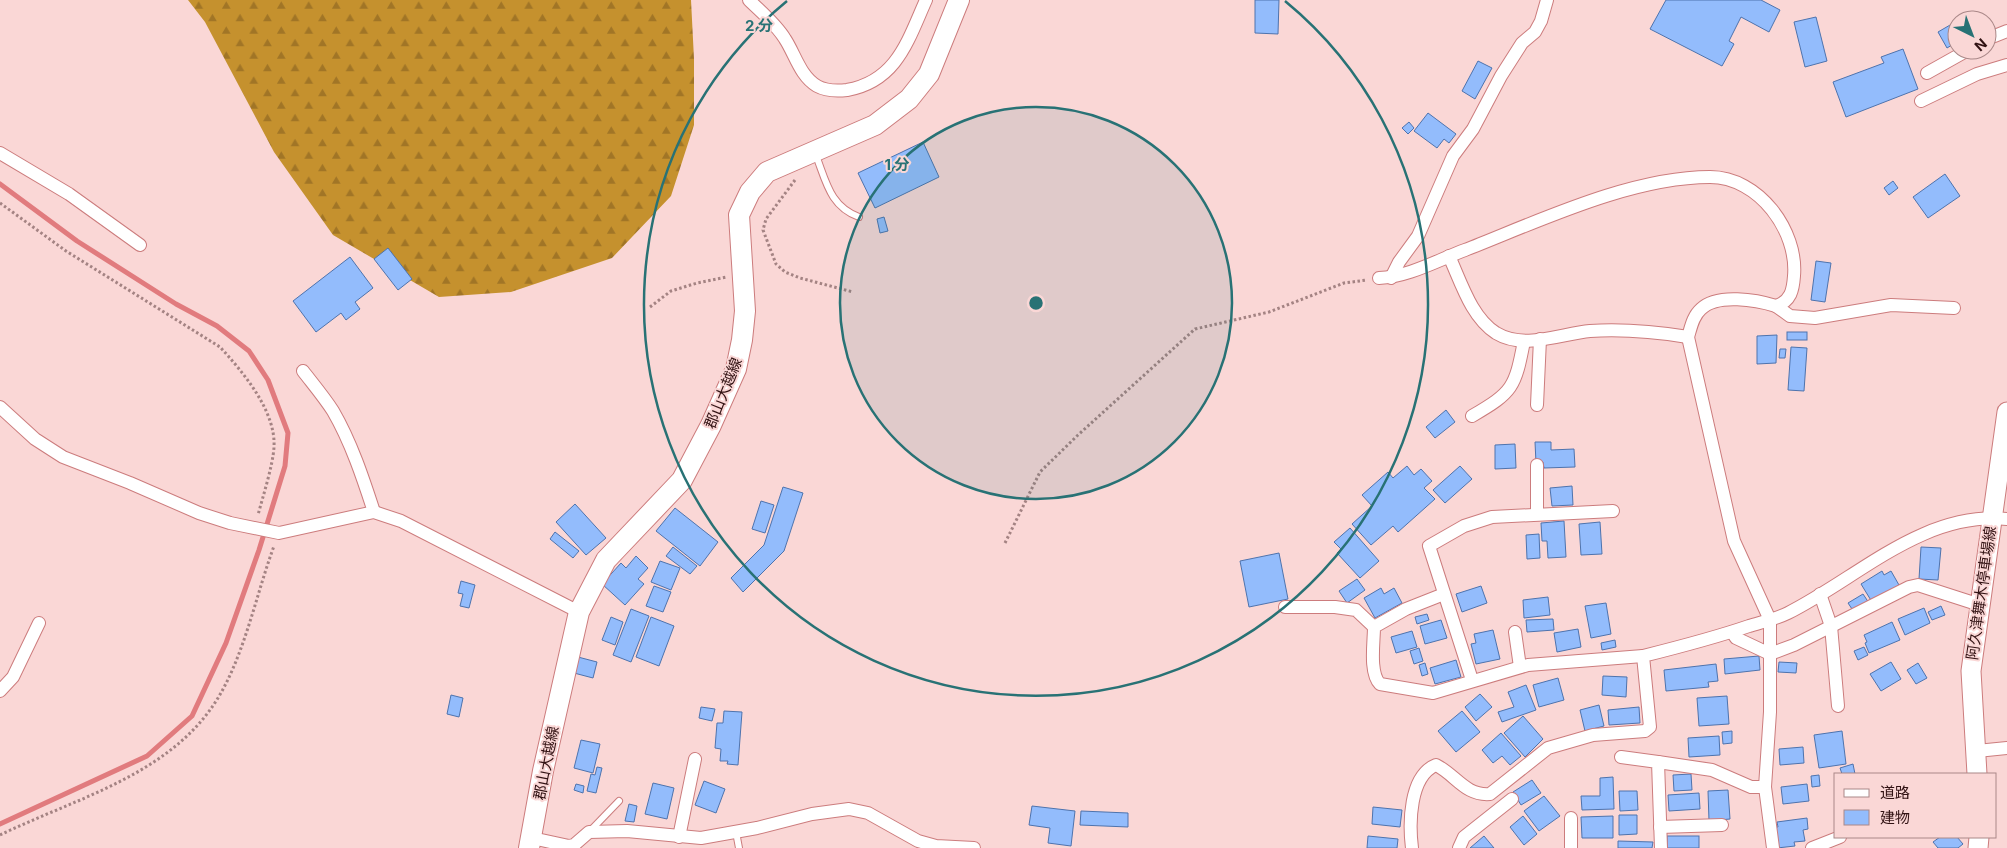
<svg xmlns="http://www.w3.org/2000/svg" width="2007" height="848" font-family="Inter,'Noto Sans JP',sans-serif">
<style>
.forest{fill:url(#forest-firs)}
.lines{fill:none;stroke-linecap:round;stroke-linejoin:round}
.stream{stroke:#e17b7e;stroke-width:5}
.building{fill:#93bcfc;stroke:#4e73ad}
.service-casing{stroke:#cc7c7d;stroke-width:8}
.minor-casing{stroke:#cc7c7d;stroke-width:14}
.secondary-casing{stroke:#cc7c7d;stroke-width:21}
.primary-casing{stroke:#cc7c7d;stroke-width:22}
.path{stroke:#a48383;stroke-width:3;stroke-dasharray:2.5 2.5;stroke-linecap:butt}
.service{stroke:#fff;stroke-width:6}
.minor{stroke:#fff;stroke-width:12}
.secondary{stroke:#fff;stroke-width:19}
.primary{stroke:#fff;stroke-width:20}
.ring{fill:none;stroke:#287275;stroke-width:2.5}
.labels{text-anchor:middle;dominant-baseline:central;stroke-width:4;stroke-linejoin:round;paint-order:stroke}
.street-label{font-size:15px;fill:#311213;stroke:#fad7d6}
.centre{fill:#287275;stroke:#fad7d6;stroke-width:2.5}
.ring-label{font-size:15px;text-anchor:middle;font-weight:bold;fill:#287275;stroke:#fad7d6;stroke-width:4;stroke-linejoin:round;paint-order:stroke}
</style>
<defs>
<pattern id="forest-firs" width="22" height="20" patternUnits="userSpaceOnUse" patternTransform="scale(1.25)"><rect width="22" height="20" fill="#c5912e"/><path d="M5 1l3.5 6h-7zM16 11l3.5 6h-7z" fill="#a17526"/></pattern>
</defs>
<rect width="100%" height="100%" fill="#fad7d6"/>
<path class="forest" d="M 188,0 L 691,0 L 694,59 L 694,125 L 671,196 L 612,258 L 511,292 L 439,297 L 333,235 L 274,152 L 205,22 Z"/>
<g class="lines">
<path class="stream" d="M 0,184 L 77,241 L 176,304 L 217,326 L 249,351 L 268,380 L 288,433 L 285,466 L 259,550 L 226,643 L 192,716 L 147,756 L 0,824"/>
</g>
<g class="building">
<path d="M 1255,0 L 1279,0 L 1278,34 L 1255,33 Z"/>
<path d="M 1666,0 L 1761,0 L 1780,10 L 1769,32 L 1741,17 L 1729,41 L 1734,44 L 1722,66 L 1650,29 Z"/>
<path d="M 1972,12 L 1976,20 L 1959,20 Z"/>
<path d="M 1816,17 L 1827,61 L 1805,67 L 1794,22 Z"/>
<path d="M 1957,21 L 1957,42 L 1947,48 L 1938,32 Z"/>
<path d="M 1903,49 L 1918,89 L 1846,117 L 1833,82 L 1884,63 L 1881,57 Z"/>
<path d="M 1478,61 L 1492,68 L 1475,99 L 1462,91 Z"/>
<path d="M 1428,113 L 1456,134 L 1449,143 L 1444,139 L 1437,148 L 1414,131 Z"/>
<path d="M 1409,122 L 1414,128 L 1408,134 L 1402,128 Z"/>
<path d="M 923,142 L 939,177 L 875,208 L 858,173 Z"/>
<path d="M 1945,174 L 1960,196 L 1928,218 L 1913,197 Z"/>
<path d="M 1893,181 L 1898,188 L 1889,195 L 1884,188 Z"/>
<path d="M 884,217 L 888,231 L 880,233 L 877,219 Z"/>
<path d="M 388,248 L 412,279 L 398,290 L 374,259 Z"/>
<path d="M 350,257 L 373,288 L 355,302 L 360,309 L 346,320 L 341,313 L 316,332 L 293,301 Z"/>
<path d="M 1816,261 L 1831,263 L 1825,302 L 1811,300 Z"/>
<rect x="1787" y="332" width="20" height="8"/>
<path d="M 1777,335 L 1776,363 L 1757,364 L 1757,336 Z"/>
<path d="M 1791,347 L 1807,348 L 1804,391 L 1788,390 Z"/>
<path d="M 1780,349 L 1786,349 L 1785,358 L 1779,358 Z"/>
<path d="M 1446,410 L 1455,422 L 1435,438 L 1426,427 Z"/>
<path d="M 1535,442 L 1551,442 L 1551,450 L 1574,449 L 1575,467 L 1544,468 L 1543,462 L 1536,463 Z"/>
<path d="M 1515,444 L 1516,468 L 1495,469 L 1495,445 Z"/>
<path d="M 1407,466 L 1414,475 L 1421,469 L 1432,481 L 1424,488 L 1435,499 L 1398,532 L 1393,526 L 1371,545 L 1352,524 L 1372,506 L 1362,495 L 1388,472 L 1393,478 Z"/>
<path d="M 1460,466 L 1472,479 L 1445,503 L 1433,490 Z"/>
<path d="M 1572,486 L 1573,505 L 1552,506 L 1550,488 Z"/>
<path d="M 783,487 L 803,493 L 784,551 L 743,592 L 731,578 L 764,545 Z"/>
<path d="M 761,501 L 774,505 L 765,533 L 752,529 Z"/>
<path d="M 575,504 L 606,538 L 586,555 L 556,522 Z"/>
<path d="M 675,508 L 718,542 L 700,566 L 656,531 Z"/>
<path d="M 1564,521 L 1566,557 L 1548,558 L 1547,541 L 1542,541 L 1541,523 Z"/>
<path d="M 1600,522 L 1602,554 L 1581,555 L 1579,524 Z"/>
<path d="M 1350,528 L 1379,561 L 1360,578 L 1337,553 L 1341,549 L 1334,542 Z"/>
<path d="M 555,532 L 579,551 L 573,558 L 550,539 Z"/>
<path d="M 1539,534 L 1540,558 L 1527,559 L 1526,535 Z"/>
<path d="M 673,547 L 697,566 L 690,574 L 666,556 Z"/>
<path d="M 1921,547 L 1941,548 L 1938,580 L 1919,579 Z"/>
<path d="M 1279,553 L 1288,599 L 1249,607 L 1240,561 Z"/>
<path d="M 636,556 L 648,568 L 638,579 L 644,584 L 625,605 L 602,584 L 621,563 L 626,568 Z"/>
<path d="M 660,561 L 680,568 L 671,590 L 651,582 Z"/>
<path d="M 1882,571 L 1884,575 L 1891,571 L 1899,585 L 1872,602 L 1861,584 Z"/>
<path d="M 1357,579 L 1365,590 L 1347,603 L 1339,591 Z"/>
<path d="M 461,581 L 475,585 L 469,608 L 460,606 L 463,594 L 458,593 Z"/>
<path d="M 654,586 L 671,592 L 663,612 L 646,606 Z"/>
<path d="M 1481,586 L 1487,603 L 1462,612 L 1456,594 Z"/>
<path d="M 1381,588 L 1384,594 L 1394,588 L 1402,603 L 1375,618 L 1364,598 Z"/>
<path d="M 1863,594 L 1869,603 L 1854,612 L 1848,603 Z"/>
<path d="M 1548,597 L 1550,615 L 1524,618 L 1523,600 Z"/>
<path d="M 1606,603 L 1611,634 L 1591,638 L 1585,606 Z"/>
<path d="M 1941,606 L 1945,615 L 1932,620 L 1928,612 Z"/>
<path d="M 1924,608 L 1930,623 L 1905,635 L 1898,619 Z"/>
<path d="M 631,609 L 649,616 L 631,662 L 613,655 Z"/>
<path d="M 1427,614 L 1429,620 L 1417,624 L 1415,617 Z"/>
<path d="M 611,617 L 623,622 L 615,645 L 602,640 Z"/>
<path d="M 651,617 L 674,626 L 659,666 L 636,657 Z"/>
<path d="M 1553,619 L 1554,630 L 1527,632 L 1526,620 Z"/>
<path d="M 1441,620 L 1447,638 L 1425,644 L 1420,626 Z"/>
<path d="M 1892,622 L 1900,640 L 1869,653 L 1865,643 L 1867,642 L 1864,635 Z"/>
<path d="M 1578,629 L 1581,647 L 1557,652 L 1554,633 Z"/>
<path d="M 1493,630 L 1500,659 L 1476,664 L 1471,644 L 1476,643 L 1474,634 Z"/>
<path d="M 1412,631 L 1417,647 L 1396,653 L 1391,637 Z"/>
<path d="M 1615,640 L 1616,647 L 1602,650 L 1601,643 Z"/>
<path d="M 1864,647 L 1868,655 L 1858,660 L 1854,651 Z"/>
<path d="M 1419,648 L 1423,661 L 1414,664 L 1410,651 Z"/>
<path d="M 1759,656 L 1760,670 L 1725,674 L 1724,659 Z"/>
<path d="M 578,657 L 597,662 L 593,678 L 574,673 Z"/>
<path d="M 1456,660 L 1461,677 L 1435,684 L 1430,668 Z"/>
<path d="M 1779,662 L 1797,663 L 1796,673 L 1778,672 Z"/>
<path d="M 1891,662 L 1901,679 L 1881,691 L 1870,674 Z"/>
<path d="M 1425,663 L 1428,674 L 1422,676 L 1419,665 Z"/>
<path d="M 1918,663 L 1927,678 L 1916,684 L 1907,670 Z"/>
<path d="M 1716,664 L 1718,681 L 1708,682 L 1709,687 L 1666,691 L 1664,670 Z"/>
<path d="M 1603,676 L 1627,677 L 1626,697 L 1602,695 Z"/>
<path d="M 1558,678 L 1564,700 L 1539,707 L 1533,685 Z"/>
<path d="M 1526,685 L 1536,710 L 1502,722 L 1498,712 L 1514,707 L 1508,692 Z"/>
<path d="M 1480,694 L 1492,707 L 1476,721 L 1465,707 Z"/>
<path d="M 451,695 L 463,698 L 459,717 L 447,714 Z"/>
<path d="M 1727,696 L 1729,724 L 1699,726 L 1697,698 Z"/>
<path d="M 1599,705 L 1604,726 L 1585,731 L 1580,710 Z"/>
<path d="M 701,707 L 715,709 L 712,721 L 699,718 Z"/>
<path d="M 1639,707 L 1640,723 L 1609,725 L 1608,710 Z"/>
<path d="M 724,711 L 742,712 L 738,765 L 727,764 L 728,761 L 720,761 L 721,749 L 715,748 L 717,723 L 723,723 Z"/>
<path d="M 1462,711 L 1480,732 L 1456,752 L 1438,731 Z"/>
<path d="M 1523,716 L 1543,739 L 1525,757 L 1504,733 Z"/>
<path d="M 1732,731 L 1732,743 L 1723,744 L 1722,732 Z"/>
<path d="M 1842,731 L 1846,764 L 1819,768 L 1814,735 Z"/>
<path d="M 1501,733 L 1521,756 L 1510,765 L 1502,756 L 1493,763 L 1482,750 Z"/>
<path d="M 1719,736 L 1720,755 L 1689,757 L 1688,738 Z"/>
<path d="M 581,740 L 600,744 L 593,773 L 574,768 Z"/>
<path d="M 1803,747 L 1804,763 L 1780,765 L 1779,749 Z"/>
<path d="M 1853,764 L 1855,774 L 1842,774 L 1840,768 Z"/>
<path d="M 597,767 L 602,768 L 596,793 L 587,791 L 591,774 L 595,775 Z"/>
<path d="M 1691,774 L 1692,790 L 1674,791 L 1673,775 Z"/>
<path d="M 1819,775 L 1820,786 L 1812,787 L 1811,776 Z"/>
<path d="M 1613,777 L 1614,809 L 1582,810 L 1581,796 L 1600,796 L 1600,778 Z"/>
<path d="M 1532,780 L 1541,793 L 1521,805 L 1513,792 Z"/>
<path d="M 704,781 L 725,789 L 716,813 L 695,805 Z"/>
<path d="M 653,783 L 674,788 L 667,819 L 645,814 Z"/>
<path d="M 576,784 L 584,786 L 583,793 L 574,790 Z"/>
<path d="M 1807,784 L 1809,801 L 1783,804 L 1781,787 Z"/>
<path d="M 1728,790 L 1730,819 L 1709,821 L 1708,791 Z"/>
<path d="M 1619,791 L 1637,791 L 1638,810 L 1620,811 Z"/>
<path d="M 1699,793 L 1700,809 L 1669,811 L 1668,795 Z"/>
<path d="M 1544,796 L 1560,816 L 1539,831 L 1524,811 Z"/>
<path d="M 629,804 L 637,806 L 634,822 L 625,821 Z"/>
<path d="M 1032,806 L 1075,811 L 1071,846 L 1048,843 L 1050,828 L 1029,825 Z"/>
<path d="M 1373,807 L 1402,810 L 1400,827 L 1372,824 Z"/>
<path d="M 1081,811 L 1128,813 L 1128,827 L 1080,825 Z"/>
<path d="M 1619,815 L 1637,815 L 1637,834 L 1619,835 Z"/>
<path d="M 1523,816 L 1537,834 L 1524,845 L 1510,827 Z"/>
<path d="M 1613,816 L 1613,838 L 1582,838 L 1581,817 Z"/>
<path d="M 1807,818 L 1808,829 L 1803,830 L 1805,841 L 1794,842 L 1795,846 L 1777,848 L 1775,827 L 1778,827 L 1777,822 Z"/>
<path d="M 1368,836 L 1398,839 L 1397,848 L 1367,848 Z"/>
<path d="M 1484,836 L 1494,848 L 1470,848 Z"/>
<rect x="1667" y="836" width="32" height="12"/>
<path d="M 1940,837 L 1957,837 L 1963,844 L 1958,848 L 1938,848 L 1933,842 Z"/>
<path d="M 1618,841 L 1653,842 L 1652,848 L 1618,848 Z"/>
</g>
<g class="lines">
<g class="service-casing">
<g id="service">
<path d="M 815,153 C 826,180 829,206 859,217"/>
<path d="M 590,831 L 619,801"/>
<path d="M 736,832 L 739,848"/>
</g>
</g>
<g class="minor-casing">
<g id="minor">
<path d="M 749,0 C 761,12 776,24 785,39 C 795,54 800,76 817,86 C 826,91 838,91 847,90 C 897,81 908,40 926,0"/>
<path d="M 1987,39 L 2007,31"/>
<path d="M 1927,73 L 1968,50"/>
<path d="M 1921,101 L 1977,74 L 2007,65"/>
<path d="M 0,153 L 69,194 L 140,245"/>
<path d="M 1449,256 C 1461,282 1471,317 1496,333 C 1524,350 1560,334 1590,331 C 1621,329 1657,332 1688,337"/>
<path d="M 1379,278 C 1408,277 1438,260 1465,250 C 1539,221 1631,177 1710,177 C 1759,177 1798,231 1794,276 C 1793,290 1791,301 1776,306 C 1757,300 1717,293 1701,309 C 1693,316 1691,327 1688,337 L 1734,541 L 1770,620 L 1770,712 L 1765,787 L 1773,848"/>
<path d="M 1391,278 L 1399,262 L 1418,236 L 1453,156 L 1473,129 L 1501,76 L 1522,43 L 1535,32 L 1541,21 L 1547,0"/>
<path d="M 1776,306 L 1790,316 L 1815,318 L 1891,305 L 1954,308"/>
<path d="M 303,371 C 313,384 324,397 333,411 C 351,442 363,478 374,512"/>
<path d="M 1537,405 L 1540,339"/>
<path d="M 0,407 L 35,439 L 63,457 L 130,483 L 199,513 L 230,523 L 279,533 L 374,512 L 401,521 L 579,612"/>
<path d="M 1472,416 C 1513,392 1515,388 1524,341"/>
<path d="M 1537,465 L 1537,514"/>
<path d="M 1444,594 L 1406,609 L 1374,627 C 1374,642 1369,673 1380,684 L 1433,693 L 1528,665 L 1643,656"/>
<path d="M 1820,594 L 1831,626 L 1838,706"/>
<path d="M 1285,607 L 1335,607 L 1356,610 L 1374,627"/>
<path d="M 1515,632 L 1520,667"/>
<path d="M 1732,632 L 1736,638 L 1770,654 L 1794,645 L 1909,587 L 1918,585 L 1980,605"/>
<path d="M 1472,680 L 1429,546 L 1464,526 L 1492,517 L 1613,511"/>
<path d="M 0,691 L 13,677 L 39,623"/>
<path d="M 1977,751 L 2007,748"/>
<path d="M 1621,757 L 1658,762 L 1661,848"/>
<path d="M 1658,762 L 1712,770 L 1751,787 L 1765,787"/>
<path d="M 1571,818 L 1571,848"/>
<path d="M 1660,827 L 1722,825"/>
<path d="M 679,837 L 695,759"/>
<path d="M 532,838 L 569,846 L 574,845 L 589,832 L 627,831 L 701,838 L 757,828 L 812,814 L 849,809 L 868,813 L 918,841 L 936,846 L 974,848"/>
<path d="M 1412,848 C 1409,824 1409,776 1436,765 C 1456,775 1465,796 1490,794 L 1548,748 L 1593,735 L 1645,731 L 1650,727 L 1643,656 C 1679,647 1714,638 1749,626 C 1762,622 1776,619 1788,613 C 1858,578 1923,511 2007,519"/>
<path d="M 1459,848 L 1464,837 L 1512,799"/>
<path d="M 1812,848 L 1840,837"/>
</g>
</g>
<g class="secondary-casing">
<g id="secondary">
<path d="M 1977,774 L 1971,671 L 2007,412"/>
<path d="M 1978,848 L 1979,837"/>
</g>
</g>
<g class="primary-casing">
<path id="primary" d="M 529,848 L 543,771 L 579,612 L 606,560 L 682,480 L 711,425 L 736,369 L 742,340 L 745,311 L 739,215 L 750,192 L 767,172 L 875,125 L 909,99 L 929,74 L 959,0"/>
</g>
<g class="path">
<path d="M 795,180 L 766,219 L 763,230 L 776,264 L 785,272 L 800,278 L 853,292"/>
<path d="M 0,203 L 66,251 L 220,347 C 243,372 276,411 274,447 C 273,465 263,496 258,515"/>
<path d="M 650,307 L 671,291 L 697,283 L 727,277"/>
<path d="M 1005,543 L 1040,472 L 1078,435 L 1195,329 L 1269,312 L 1344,283 L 1367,280"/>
<path d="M 0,835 C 76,798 171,775 218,698 C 245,653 256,595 274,546"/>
</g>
<use href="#service" class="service"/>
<use href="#minor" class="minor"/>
<use href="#secondary" class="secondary"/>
<use href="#primary" class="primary"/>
</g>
<circle cx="1036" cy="303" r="196" fill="#287275" fill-opacity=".12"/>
<g class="ring">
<circle cx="1036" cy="303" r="196"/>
<path d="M1285 1A392 392 0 1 1 787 1"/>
</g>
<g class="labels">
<g class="street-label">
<text transform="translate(723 393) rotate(-68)">郡山大越線</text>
<text transform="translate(1981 593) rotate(-82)">阿久津舞木停車場線</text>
<text transform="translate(546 763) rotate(-79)">郡山大越線</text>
</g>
</g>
<circle cx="1036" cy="303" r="8" class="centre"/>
<g class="ring-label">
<text x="759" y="31">2 分</text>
<text x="897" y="170">1 分</text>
</g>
<rect x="1834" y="773" width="162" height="65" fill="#fad7d6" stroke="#aa8888"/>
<rect x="1844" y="789" width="25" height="8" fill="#ffffff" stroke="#aa8888"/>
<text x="1880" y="798" font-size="15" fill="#311213">道路</text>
<rect x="1844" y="810" width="25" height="15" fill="#93bcfc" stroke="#aa8888"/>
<text x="1880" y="823" font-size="15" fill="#311213">建物</text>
<g transform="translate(1972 35) rotate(138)"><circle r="24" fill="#fad7d6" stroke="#aa8888"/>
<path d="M0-4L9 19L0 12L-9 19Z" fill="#287275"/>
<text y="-8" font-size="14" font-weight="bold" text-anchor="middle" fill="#311213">N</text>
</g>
</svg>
